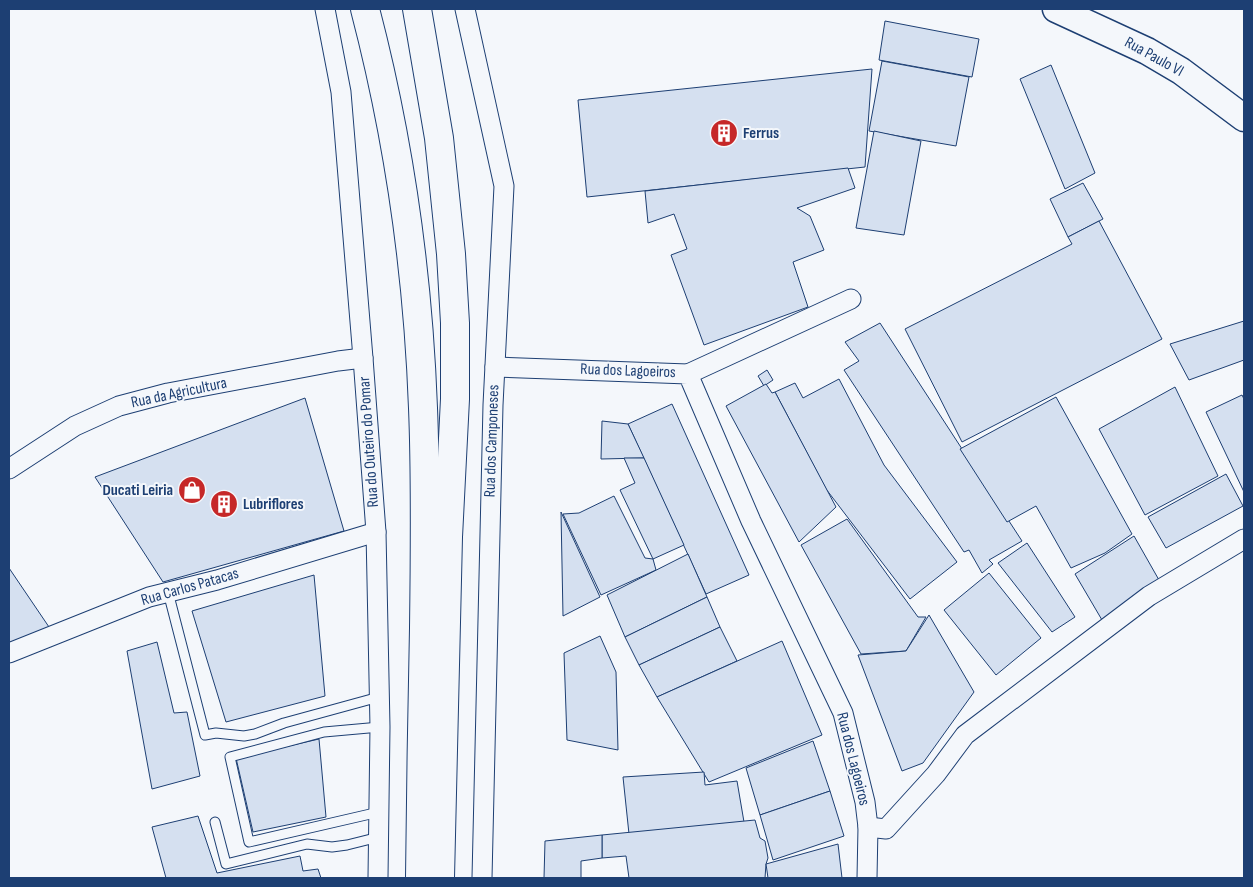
<svg xmlns="http://www.w3.org/2000/svg" width="1253" height="887" font-family="'Sofia Sans Condensed',sans-serif">
<style>
.building{fill:#d5e0f0;stroke:#1d3f73}
.lines{fill:none;stroke-linecap:round;stroke-linejoin:round}
.lane-casing{stroke:#1d3f73;stroke-width:11}
.street-casing{stroke:#1d3f73;stroke-width:21}
.secondary-casing{stroke:#1d3f73;stroke-width:29}
.highway-casing{stroke:#1d3f73;stroke-width:30}
.lane{stroke:#f4f7fb;stroke-width:9}
.street{stroke:#f4f7fb;stroke-width:19}
.secondary{stroke:#f4f7fb;stroke-width:26}
.highway{stroke:#f4f7fb;stroke-width:28}
.labels{text-anchor:middle;dominant-baseline:central;stroke-width:4;stroke-linejoin:round;paint-order:stroke}
.street-label{font-size:16px;fill:#1d3f73;stroke:#f4f7fb}
.poi-label{font-size:16px;font-weight:bold;fill:#1d3f73;stroke:#f4f7fb;text-anchor:start}
</style>
<rect width="100%" height="100%" fill="#f4f7fb"/>
<g class="building">
<path d="M 885,21 L 979,39 L 972,77 L 879,60 Z"/>
<path d="M 882,61 L 969,77 L 956,146 L 869,131 Z"/>
<path d="M 1051,65 L 1095,173 L 1065,189 L 1020,79 Z"/>
<path d="M 872,69 L 865,167 L 587,197 L 578,100 Z"/>
<path d="M 874,131 L 921,141 L 904,235 L 856,228 Z"/>
<path d="M 848,168 L 855,188 L 797,208 L 810,216 L 824,250 L 793,262 L 808,307 L 704,345 L 671,255 L 687,249 L 674,214 L 648,223 L 645,191 Z"/>
<path d="M 1083,183 L 1103,219 L 1068,237 L 1050,199 Z"/>
<path d="M 1099,221 L 1162,339 L 962,442 L 905,329 L 1072,244 L 1068,237 Z"/>
<path d="M 1244,321 L 1244,360 L 1189,380 L 1170,344 Z"/>
<path d="M 880,323 L 1022,541 L 989,560 L 993,564 L 982,573 L 969,550 L 964,552 L 844,370 L 859,361 L 845,342 Z"/>
<path d="M 767,370 L 773,380 L 764,386 L 758,376 Z"/>
<path d="M 839,379 L 884,465 L 957,562 L 910,599 L 826,489 L 775,392 L 795,383 L 803,398 Z"/>
<path d="M 766,384 L 772,393 L 775,392 L 836,507 L 799,542 L 726,406 Z"/>
<path d="M 1175,387 L 1218,476 L 1145,515 L 1099,429 Z"/>
<path d="M 1242,395 L 1244,399 L 1244,492 L 1206,412 Z"/>
<path d="M 1056,397 L 1132,534 L 1105,553 L 1071,568 L 1036,506 L 1007,522 L 960,449 Z"/>
<path d="M 305,398 L 344,531 L 163,582 L 95,477 Z"/>
<path d="M 672,404 L 749,575 L 706,594 L 628,424 Z"/>
<path d="M 602,421 L 628,424 L 644,458 L 601,459 Z"/>
<path d="M 624,458 L 644,458 L 684,545 L 653,559 L 620,490 L 635,483 Z"/>
<path d="M 1226,474 L 1243,506 L 1166,548 L 1148,517 Z"/>
<path d="M 614,496 L 645,558 L 653,559 L 656,570 L 601,595 L 563,514 L 579,513 Z"/>
<path d="M 561,512 L 600,597 L 563,616 Z"/>
<path d="M 847,519 L 918,617 L 926,617 L 906,651 L 861,654 L 801,545 Z"/>
<path d="M 1134,536 L 1159,580 L 1102,620 L 1075,574 Z"/>
<path d="M 1027,543 L 1075,617 L 1052,632 L 998,563 Z"/>
<path d="M 688,554 L 707,597 L 625,637 L 607,595 Z"/>
<path d="M 9,568 L 49,627 L 9,643 Z"/>
<path d="M 989,573 L 1041,638 L 996,675 L 944,610 Z"/>
<path d="M 314,575 L 325,696 L 226,722 L 192,611 Z"/>
<path d="M 707,597 L 720,627 L 639,665 L 625,637 Z"/>
<path d="M 929,615 L 974,692 L 923,763 L 902,771 L 858,655 L 906,651 Z"/>
<path d="M 720,627 L 737,661 L 657,697 L 639,665 Z"/>
<path d="M 600,636 L 616,672 L 618,750 L 567,740 L 564,653 Z"/>
<path d="M 782,641 L 822,735 L 709,782 L 657,697 Z"/>
<path d="M 157,642 L 174,713 L 187,712 L 200,776 L 152,789 L 127,651 Z"/>
<path d="M 319,739 L 326,817 L 253,832 L 236,758 Z"/>
<path d="M 813,741 L 830,791 L 760,815 L 746,768 Z"/>
<path d="M 704,772 L 705,785 L 737,781 L 744,822 L 629,834 L 623,777 Z"/>
<path d="M 830,791 L 844,836 L 773,860 L 760,815 Z"/>
<path d="M 198,816 L 217,873 L 300,856 L 303,871 L 318,869 L 321,878 L 166,878 L 152,827 Z"/>
<path d="M 755,820 L 760,838 L 765,841 L 768,858 L 766,864 L 765,878 L 629,878 L 626,856 L 602,858 L 602,835 Z"/>
<path d="M 602,835 L 602,858 L 581,861 L 581,878 L 544,878 L 545,841 Z"/>
<path d="M 838,844 L 842,878 L 768,878 L 766,864 Z"/>
</g>
<g class="lines">
<g class="lane-casing">
<g id="lane">
<path d="M 168,592 L 205,735 L 216,733 L 244,736 L 255,734 L 284,723 L 379,697"/>
<path d="M 379,812 L 249,842 L 230,757 L 324,732 L 380,727"/>
<path d="M 215,822 L 226,864 L 307,844 L 332,847 L 347,845 L 379,837"/>
</g>
</g>
<g class="street-casing">
<g id="street">
<path d="M 325,9 L 341,92 L 363,358 L 376,532 L 380,727 L 378,878"/>
<path d="M 465,9 L 504,186 L 493,405 L 482,878"/>
<path d="M 495,367 L 688,374 L 751,521 L 843,713 L 865,802 L 868,827 L 867,878"/>
<path d="M 688,374 L 851,299"/>
<path d="M 9,469 L 75,426 L 119,406 L 168,393 L 338,361 L 363,358"/>
<path d="M 9,653 L 149,597 L 217,580 L 376,532"/>
<path d="M 868,827 L 886,829 L 936,774 L 965,735 L 1149,596 L 1244,539"/>
</g>
</g>
<g class="secondary-casing">
<path id="secondary" d="M 1056,9 L 1147,51 L 1181,71 L 1244,118"/>
</g>
<g class="highway-casing">
<g id="highway">
<path d="M 365,9 C 399,139 418,273 423,408 C 426,481 425,555 424,628 C 422,711 421,795 420,878"/>
<path d="M 417,9 L 439,138 L 451,254 L 455,323 L 455,399 L 448,537 L 440,878"/>
</g>
</g>
<use href="#lane" class="lane"/>
<use href="#street" class="street"/>
<use href="#secondary" class="secondary"/>
<use href="#highway" class="highway"/>
</g>
<defs>
<g id="building-disc" transform="scale(1.4375)"><circle r="9.5" fill="#c62828" stroke="#f4f7fb"/><path d="M-4-6H4V6H1V3H-1V6H-4ZM-2.5-4.3h1.7v1.8h-1.7ZM.8-4.3h1.7v1.8H.8ZM-2.5-1h1.7V.8h-1.7ZM.8-1h1.7V.8H.8Z" fill="#fff"/></g>
<g id="shop-disc" transform="scale(1.4375)"><circle r="9.5" fill="#c62828" stroke="#f4f7fb"/><path d="M-5-2.5h2.3a2.7 3.5 0 0 1 5.4 0H5L5.5 6h-11ZM-1.5-2.5h3a1.5 2.3 0 0 0-3 0Z" fill="#fff"/></g>
</defs>
<g fill-rule="evenodd">
<use href="#building-disc" x="724" y="133"/>
<use href="#shop-disc" x="192" y="490"/>
<use href="#building-disc" x="224" y="504"/>
</g>
<g class="labels">
<g class="street-label">
<text transform="translate(1154 57) rotate(29)">Rua Paulo VI</text>
<text transform="translate(628 371) rotate(2)">Rua dos Lagoeiros</text>
<text transform="translate(179 393) rotate(-12)">Rua da Agricultura</text>
<text transform="translate(492 441) rotate(-88)">Rua dos Camponeses</text>
<text transform="translate(369 442) rotate(-94)">Rua do Outeiro do Pomar</text>
<text transform="translate(190 587) rotate(-16)">Rua Carlos Patacas</text>
<text transform="translate(853 759) rotate(76)">Rua dos Lagoeiros</text>
</g>
<g class="poi-label">
<text x="743" y="133">Ferrus</text>
<text x="173" y="490" text-anchor="end">Ducati Leiria</text>
<text x="243" y="504">Lubriflores</text>
</g>
</g>
<rect width="1253" height="887" fill="none" stroke="#1d3f73" stroke-width="20"/>
</svg>
